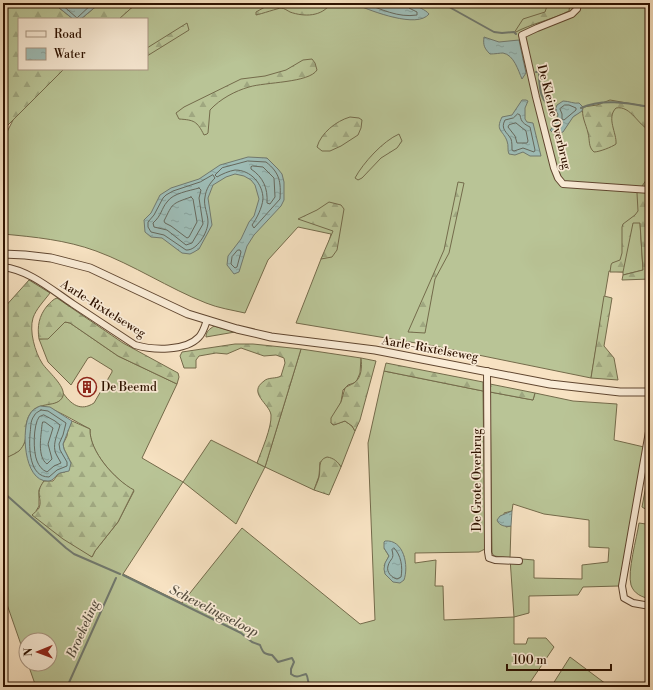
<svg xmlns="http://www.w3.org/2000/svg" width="653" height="690" font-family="'Libre Bodoni',serif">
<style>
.grass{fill:#b9c496;stroke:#746b4b;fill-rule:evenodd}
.forest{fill:url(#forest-firs);stroke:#746b4b}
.water{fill:url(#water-ripples);stroke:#71796e}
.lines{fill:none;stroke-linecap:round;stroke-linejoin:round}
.shore{stroke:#66685c;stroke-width:1}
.stream{stroke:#71796e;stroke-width:2}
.minor-casing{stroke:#604630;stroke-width:8}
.tertiary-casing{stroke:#604630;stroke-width:9}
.minor{stroke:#faecd7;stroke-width:6}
.tertiary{stroke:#faecd7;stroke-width:7}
.labels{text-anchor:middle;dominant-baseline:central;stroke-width:3.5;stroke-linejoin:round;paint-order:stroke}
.street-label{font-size:12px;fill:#2e1200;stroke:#faecd7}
.poi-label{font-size:12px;fill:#2e1200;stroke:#faecd7;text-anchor:start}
.water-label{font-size:13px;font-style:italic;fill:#554e40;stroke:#faecd7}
</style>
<defs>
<pattern id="forest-firs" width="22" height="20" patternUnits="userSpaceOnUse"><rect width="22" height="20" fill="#b9c496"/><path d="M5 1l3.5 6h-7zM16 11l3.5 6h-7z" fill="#9fa780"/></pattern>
<pattern id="water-ripples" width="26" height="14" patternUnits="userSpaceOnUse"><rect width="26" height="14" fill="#9ebdb7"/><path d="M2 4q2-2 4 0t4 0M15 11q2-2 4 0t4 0" fill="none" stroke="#88a19c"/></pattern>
</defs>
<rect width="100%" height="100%" fill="#f7e2c2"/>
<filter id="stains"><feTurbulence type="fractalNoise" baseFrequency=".005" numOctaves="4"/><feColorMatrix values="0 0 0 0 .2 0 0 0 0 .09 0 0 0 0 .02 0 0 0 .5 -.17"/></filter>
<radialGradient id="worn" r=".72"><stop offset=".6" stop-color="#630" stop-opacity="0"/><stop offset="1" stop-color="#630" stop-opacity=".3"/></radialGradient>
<g class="grass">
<path d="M 137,3 L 650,3 L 650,180 L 640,223 L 643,270 L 623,275 L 623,272 L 609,271 L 591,378 L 434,346 L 296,323 L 321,259 L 327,249 L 331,234 L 298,227 L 268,260 L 245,313 C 232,310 218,308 206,303 C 168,288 134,265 96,251 C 66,240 35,237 3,234 L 3,140 L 13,120 L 64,69 L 147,69 L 147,19 L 118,19 Z"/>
<path d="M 65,322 L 70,323 L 118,356 L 177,384 L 142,458 L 183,482 L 211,440 L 265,467 L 301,349 L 361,358 L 360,373 L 357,380 L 354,383 L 348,385 L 343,390 L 341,402 L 331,423 L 333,425 L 345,421 L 352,426 L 355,431 L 341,467 L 339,464 L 320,462 L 319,476 L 314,490 L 265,467 L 236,524 L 183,482 L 123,574 L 182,603 L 242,528 L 360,624 L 375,620 L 368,443 L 384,371 L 483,391 L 485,549 L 479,552 L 415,553 L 415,563 L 436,560 L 435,586 L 443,586 L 444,620 L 514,617 L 510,558 L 494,556 L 492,553 L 490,392 L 533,400 L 535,393 L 573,401 L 617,404 L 614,440 L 644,447 L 619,586 L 583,587 L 578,595 L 529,596 L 529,613 L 514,617 L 514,644 L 526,644 L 528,638 L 546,638 L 554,647 L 527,687 L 317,687 L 317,686 L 316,687 L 36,687 L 28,664 L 50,664 L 50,640 L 26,640 L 26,659 L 3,593 L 3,460 C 13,452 19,454 26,440 C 26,453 32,474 44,481 L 39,490 L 39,506 L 36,511 L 92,557 L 95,551 L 118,522 L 134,491 C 115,479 89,452 90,429 C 78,423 51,406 40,406 C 49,401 60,407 63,393 C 71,404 80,412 94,403 L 112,372 L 112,370 L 91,357 L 88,358 L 71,385 L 48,362 L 39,339 C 52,339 56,329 65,322 ZM 513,504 L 544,514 L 589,520 L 589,547 L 609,548 L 608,562 L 582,565 L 582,579 L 534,578 L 534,560 L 510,558 L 511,526 L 506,527 L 504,513 L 512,511 ZM 398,546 L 404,557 L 384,566 L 389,556 L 384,548 Z"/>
<path d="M 214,326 L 235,332 L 206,337 C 206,331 210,329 214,326 Z"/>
<path d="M 647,480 L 650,481 L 650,515 L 648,513 L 647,510 L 642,507 Z"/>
<path d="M 650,520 L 650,599 C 642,597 634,594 631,585 C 627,572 637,537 639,523 L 646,524 L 647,521 Z"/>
<path d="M 570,657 L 606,684 L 602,687 L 551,687 Z"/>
</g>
<g class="forest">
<path d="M 3,3 L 53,3 L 73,19 L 19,19 L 19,69 L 64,69 L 3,130 Z"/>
<path d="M 100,3 L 137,3 L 119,19 L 81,19 Z"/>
<path d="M 272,3 L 331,3 C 322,17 304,17 290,12 C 288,11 284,8 281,8 C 279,8 261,14 256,15 L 256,12 Z"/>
<path d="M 548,3 L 570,3 L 569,11 C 552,20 532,23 514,33 L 523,19 L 545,12 Z"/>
<path d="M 187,23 L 189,30 L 147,56 L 147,48 Z"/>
<path d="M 312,59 L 315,63 L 317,70 C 309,83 265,82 249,87 C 235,91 220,99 210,110 L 208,133 L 207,134 L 204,135 C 197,121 194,120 179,119 L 176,113 L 184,107 L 241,79 L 265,76 L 286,70 L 303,60 Z"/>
<path d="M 610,100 L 650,107 L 650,130 C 639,127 631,105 616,108 C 606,118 617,133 616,144 C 612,147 599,152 594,152 C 588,147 590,140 588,133 C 586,124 581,116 583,107 L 597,105 Z"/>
<path d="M 350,117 L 359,118 L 362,120 L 361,128 L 358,135 L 341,146 L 330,151 L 322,151 L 317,147 C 321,133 336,121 350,117 Z"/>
<path d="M 399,134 L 402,141 L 397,148 L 381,158 L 362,178 L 358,180 L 355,178 C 363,163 383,141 399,134 Z"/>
<path d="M 647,179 L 650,179 L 650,279 L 622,280 L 623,275 L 643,270 L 640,223 L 633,223 L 623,272 L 610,272 L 611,265 L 612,263 L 620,260 L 622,253 L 622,227 L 623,224 L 635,215 L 638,211 L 637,193 Z"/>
<path d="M 458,182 L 464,183 L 449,253 L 435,279 L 425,333 L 408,332 L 444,250 Z"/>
<path d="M 329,202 L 341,205 L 344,209 L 337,250 L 332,257 L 321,259 L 333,231 L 298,219 L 317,210 Z"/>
<path d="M 29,280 L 50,293 C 44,301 36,309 33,318 C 29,331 35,352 42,363 C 47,371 66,386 63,396 C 58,409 38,400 30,414 C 22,426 31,439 19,451 C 14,455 8,456 3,460 L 3,309 Z"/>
<path d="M 604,296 L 612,298 L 604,346 L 614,358 L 618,380 L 591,378 Z"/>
<path d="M 57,298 L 123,343 L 178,373 L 179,377 L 177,384 L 118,356 L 70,323 L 65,322 L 48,339 L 39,339 C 37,326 39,316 47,306 C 50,303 53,299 57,298 Z"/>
<path d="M 235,344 L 253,344 L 301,349 L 265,467 L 257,463 C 261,452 272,427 271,415 C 270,404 247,393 264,381 C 268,377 276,379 281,376 L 285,363 L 284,358 L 276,355 L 264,356 L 241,348 L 227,354 L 216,353 L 199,356 L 196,360 L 196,368 L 184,368 L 180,356 L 182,352 Z"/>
<path d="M 361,358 L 376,361 L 360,420 L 355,431 L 352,426 L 345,421 L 334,425 L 331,423 L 331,418 L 341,402 L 345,388 C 347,386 351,385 354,383 C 362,378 362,366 361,358 Z"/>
<path d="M 386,363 L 483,382 L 483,391 L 384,371 Z"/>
<path d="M 490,384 L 535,393 L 533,400 L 490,392 Z"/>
<path d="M 72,421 L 90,429 C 89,451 115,480 134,490 L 118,522 L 95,551 L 92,557 L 63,539 L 32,515 C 34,513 38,510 39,508 C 43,498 34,494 44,481 L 53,481 L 59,473 L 65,472 L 71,463 L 64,449 L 63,444 L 67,436 L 68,429 Z"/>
<path d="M 327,457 C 334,458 338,462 341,467 L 329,495 L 314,490 C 316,485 318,481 319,477 C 321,469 317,460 327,457 Z"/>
</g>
<g class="water">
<path d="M 53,3 L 100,3 L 81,19 L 73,19 Z"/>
<path d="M 356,3 L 399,3 C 403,5 407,4 412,5 C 417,6 426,10 429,14 C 417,29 372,11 357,5 Z"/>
<path d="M 484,37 L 499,42 L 519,40 L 526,73 L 522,79 C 518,70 514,55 503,53 C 500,53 495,54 490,54 C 484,48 483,45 484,37 Z"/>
<path d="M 522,100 L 526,100 L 528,101 L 525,108 L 525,119 L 527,122 L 533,123 L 541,156 L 530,156 L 523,152 L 515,155 L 509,154 C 507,150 509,146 507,141 C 503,130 495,131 502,117 L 512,115 Z"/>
<path d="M 563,101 C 569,101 574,104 579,103 L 583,107 L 582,111 L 573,117 L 563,132 L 554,134 L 550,130 L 557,122 L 558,114 L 555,110 L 557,105 Z"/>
<path d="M 248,157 L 267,158 L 278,169 L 282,174 L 284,182 L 284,200 L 281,206 L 254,235 L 247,246 L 239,272 L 234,274 L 227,265 L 228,256 L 241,239 L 249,222 L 254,216 L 259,199 L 255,185 L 251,180 L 244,176 L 235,174 L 226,177 L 213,185 L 208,198 L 212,225 L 199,249 L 194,252 L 190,254 L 182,253 L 162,238 L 151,237 L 145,232 L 144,220 L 151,213 L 160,195 L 171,188 L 199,179 L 220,165 Z"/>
<path d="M 40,406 L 50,407 L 72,421 L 63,444 L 64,449 L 71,463 L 69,471 C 66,472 63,472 60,473 C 55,475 54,481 48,481 C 23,482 21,427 30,414 C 32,410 36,408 40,406 Z"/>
<path d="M 512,511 L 511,526 C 506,527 499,526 497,520 L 500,516 Z"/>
<path d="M 385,541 C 404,539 409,566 404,580 L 400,583 L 393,582 L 385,574 L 384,569 L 385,563 L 389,556 L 384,548 L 384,542 Z"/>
</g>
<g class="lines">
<g class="shore">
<path d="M 60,3 L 77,18 L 93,3"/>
<path d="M 364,3 C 381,9 398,18 417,15 L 417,12 L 409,8 L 408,3"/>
<path d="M 565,105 L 569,105 L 576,108 L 576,110 L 564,120 L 562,119 L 562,114 L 560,109 Z"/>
<path d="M 518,114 L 520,115 C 521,122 524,124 530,127 L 535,150 L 534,152 L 523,148 L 514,151 L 512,150 C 512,146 512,142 511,139 C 507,132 500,129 505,120 L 513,118 Z"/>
<path d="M 516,123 L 526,131 L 528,141 L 527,143 L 517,143 L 515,136 L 508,127 L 509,125 Z"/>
<path d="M 248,161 L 266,162 C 280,173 281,182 280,199 L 254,228 L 252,225 C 257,218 262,208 263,199 C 263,184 251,170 235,170 C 229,171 222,174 217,177 L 215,175 L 222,168 Z"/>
<path d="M 253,166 L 263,167 L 274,178 L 275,197 L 270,204 L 267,203 C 268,188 263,177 251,169 L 251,167 Z"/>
<path d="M 213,175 L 215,178 C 210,183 206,189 205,197 C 203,205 208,214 208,222 C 208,232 197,251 186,250 L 164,235 L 151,232 L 148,227 L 148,222 L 154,215 L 163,198 L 166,195 L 173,191 L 200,182 Z"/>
<path d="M 199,188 L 201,190 L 199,198 L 203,224 L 192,243 L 186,245 L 167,230 L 154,227 L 153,223 C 162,215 161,209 167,202 C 173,193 189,191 199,188 Z"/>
<path d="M 191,197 L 193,199 L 197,222 L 189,237 L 187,238 L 171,226 L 165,223 L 164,221 C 173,203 171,204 191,197 Z"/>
<path d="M 238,250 L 240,250 L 241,252 L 237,267 L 235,268 L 231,264 L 232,257 Z"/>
<path d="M 41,410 L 48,411 L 66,423 L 63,435 L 59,444 L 60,450 L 67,462 L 67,466 L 57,470 L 49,477 C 29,477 29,448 30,434 C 31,428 30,421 34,416 C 35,413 38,412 41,410 Z"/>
<path d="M 44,415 L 55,421 L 60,425 C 58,433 53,442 55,451 C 56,455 59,459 61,463 L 54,466 L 47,472 C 42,470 39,466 37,461 C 33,452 33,425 39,417 Z"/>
<path d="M 43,422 L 45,422 L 53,428 L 48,444 L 52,459 L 47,464 C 37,457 41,436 42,425 Z"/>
<path d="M 394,548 C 401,555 403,567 401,577 L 397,579 C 392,578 386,572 388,566 C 390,558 395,560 392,550 Z"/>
</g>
<g class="stream">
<path d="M 442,3 L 494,32 L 502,33 L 514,32 L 516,34"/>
<path d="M 536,72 L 539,72 C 539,88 540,104 556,110"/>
<path d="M 581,108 C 602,98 628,103 650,107"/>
<path d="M 3,492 L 66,548 L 74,554 L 120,574"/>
<path d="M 123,575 L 241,633 L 252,642 L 260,645 C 263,653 264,654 272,655 L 278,662 L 292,658 L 294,662 L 291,669 L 291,674 C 297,679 301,675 306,674 C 309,678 307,683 310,686 L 313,687"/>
<path d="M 67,687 L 116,578"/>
</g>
<g class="minor-casing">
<g id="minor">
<path d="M 578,3 L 577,9 L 572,14 L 537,28 L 522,35 L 536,97 L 554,168 L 558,178 L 563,184 L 650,190"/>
<path d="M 650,211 L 649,242 L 650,255"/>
<path d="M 3,267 C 29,270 52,290 73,304 C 94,318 114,331 135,345 C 152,350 185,352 199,337 C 203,333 205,326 207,320"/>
<path d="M 487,371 L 488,552 L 489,558 L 495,560 L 519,561"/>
<path d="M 650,426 L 622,586 L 624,598 L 633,603 L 650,606"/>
</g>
</g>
<g class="tertiary-casing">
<path id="tertiary" d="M 3,254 L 25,255 L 51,258 L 90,268 L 188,314 L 237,329 L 271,337 L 375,350 L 550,384 L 620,392 L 650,392"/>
</g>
<use href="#minor" class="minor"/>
<use href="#tertiary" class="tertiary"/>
</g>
<defs>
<g id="building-ring" transform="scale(1)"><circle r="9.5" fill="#faecd7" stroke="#8f2418" stroke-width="1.5"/><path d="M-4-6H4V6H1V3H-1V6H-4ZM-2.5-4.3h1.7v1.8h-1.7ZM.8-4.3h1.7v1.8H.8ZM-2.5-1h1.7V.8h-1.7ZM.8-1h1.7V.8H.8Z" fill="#8f2418"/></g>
</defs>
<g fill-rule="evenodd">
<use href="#building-ring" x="87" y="387"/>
</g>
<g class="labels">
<g class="street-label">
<text transform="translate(554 117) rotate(76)">De Kleine Overbrug</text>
<text transform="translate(103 309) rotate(32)">Aarle-Rixtelseweg</text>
<text transform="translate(430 349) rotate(10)">Aarle-Rixtelseweg</text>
<text transform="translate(477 480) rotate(-90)">De Grote Overbrug</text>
</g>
<g class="poi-label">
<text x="101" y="387">De Beemd</text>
</g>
<g class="water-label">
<text transform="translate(214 611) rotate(27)">Schevelingseloop</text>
<text transform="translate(83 629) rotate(-66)">Broekeling</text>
</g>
</g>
<rect width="653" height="690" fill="none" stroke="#f7e2c2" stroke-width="16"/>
<rect x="4" y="4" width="645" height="682" fill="none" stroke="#2e1200" stroke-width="2"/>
<rect x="8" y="8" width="637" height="674" fill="none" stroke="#2e1200"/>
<rect x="18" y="18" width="130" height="52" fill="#faecd7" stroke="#a89581"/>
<rect x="26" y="31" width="20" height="6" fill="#faecd7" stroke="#a89581"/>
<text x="54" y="38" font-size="12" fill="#2e1200">Road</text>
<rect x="26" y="48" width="20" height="12" fill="url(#water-ripples)" stroke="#a89581"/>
<text x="54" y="58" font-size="12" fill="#2e1200">Water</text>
<g transform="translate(38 652) rotate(269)"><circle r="19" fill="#faecd7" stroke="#a89581"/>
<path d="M0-3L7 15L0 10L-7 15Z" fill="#8f2418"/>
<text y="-6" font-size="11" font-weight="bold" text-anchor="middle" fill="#2e1200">N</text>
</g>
<path d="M507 664v6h104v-6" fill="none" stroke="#2e1200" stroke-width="2"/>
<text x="513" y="664" font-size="12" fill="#2e1200" stroke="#faecd7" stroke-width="3" paint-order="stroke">100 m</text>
<rect width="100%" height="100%" filter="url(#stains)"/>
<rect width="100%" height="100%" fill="url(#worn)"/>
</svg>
